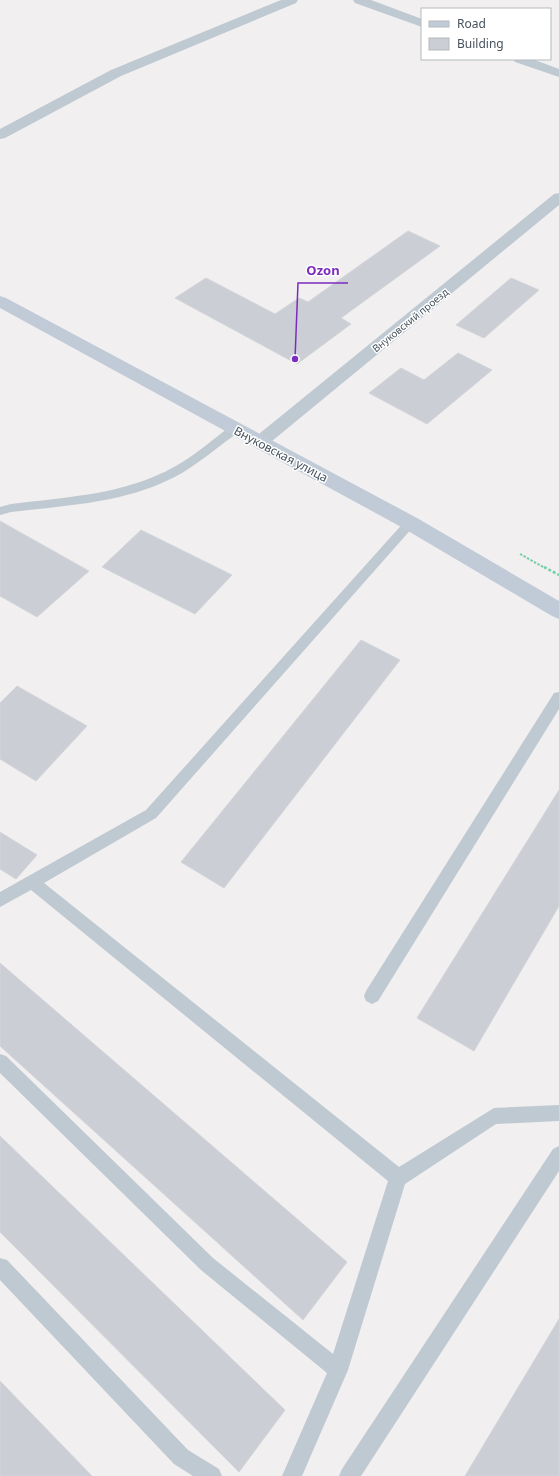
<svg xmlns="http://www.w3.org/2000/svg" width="559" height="1476" font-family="'Noto Sans',sans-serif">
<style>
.building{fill:#cbced4;stroke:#d3d5db}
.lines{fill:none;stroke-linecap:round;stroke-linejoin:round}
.path-far1{stroke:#73cfa5;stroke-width:2;stroke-dasharray:2.5 1.5;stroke-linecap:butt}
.path{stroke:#73cfa5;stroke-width:2.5;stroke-dasharray:3 2;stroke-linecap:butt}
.lane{fill:#bfc9d1;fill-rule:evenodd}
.street{fill:#bfc9d1;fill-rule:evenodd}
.secondary{fill:#c1cbd8;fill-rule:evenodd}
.labels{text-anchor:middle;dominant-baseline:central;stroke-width:3;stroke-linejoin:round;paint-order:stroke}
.far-street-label{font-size:10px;fill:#46525d;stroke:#fff}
.street-label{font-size:12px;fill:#46525d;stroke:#fff}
.leader{fill:none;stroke:#7b2cbf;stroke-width:1.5}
.callout-dot{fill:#7b2cbf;stroke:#fff;stroke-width:1.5}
.callout-label{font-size:13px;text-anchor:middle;font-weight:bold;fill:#7b2cbf;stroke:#fff;stroke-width:3;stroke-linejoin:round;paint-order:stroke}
</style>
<rect width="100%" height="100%" fill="#f1efef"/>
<g class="building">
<path d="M 408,231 L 440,246 L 341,318 L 351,324 L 297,364 L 175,298 L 206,278 L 275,314 L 299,298 L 308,302 Z"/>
<path d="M 511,278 L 539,290 L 484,338 L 456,325 Z"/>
<path d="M 458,353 L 492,370 L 427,424 L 369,393 L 401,368 L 424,380 Z"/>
<path d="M 0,521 L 89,571 L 37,617 L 0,596 Z"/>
<path d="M 141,530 L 232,575 L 195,614 L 102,567 Z"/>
<path d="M 361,640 L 400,660 L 224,888 L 181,862 Z"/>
<path d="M 17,686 L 87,726 L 36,781 L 0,759 L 0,703 Z"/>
<path d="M 559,790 L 559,906 L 474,1051 L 417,1018 Z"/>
<path d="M 0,832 L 37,855 L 16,879 L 0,869 Z"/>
<path d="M 0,963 L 347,1262 L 303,1320 L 0,1046 Z"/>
<path d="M 0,1136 L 285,1410 L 239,1472 L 0,1232 Z"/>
<path d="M 559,1319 L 559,1476 L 465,1476 Z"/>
<path d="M 0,1381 L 92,1476 L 0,1476 Z"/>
</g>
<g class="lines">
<path class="path-far1" d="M 520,554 L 545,568"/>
<path class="path" d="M 544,567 L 559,575"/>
<g class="lane">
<path d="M 235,425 L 239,426 L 241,429 L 239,432 C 220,445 202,461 182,473 C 130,503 69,505 11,512 L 0,515 L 0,507 L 11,504 C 66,497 124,495 174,467 C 194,456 212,440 231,426 Z"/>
<path d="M 410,519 L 414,520 L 416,523 L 414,526 L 156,818 L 44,883 L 399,1167 L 494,1108 L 559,1105 L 559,1121 L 496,1124 L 405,1184 L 348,1370 L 302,1476 L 282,1476 L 327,1373 L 201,1270 L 0,1073 L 0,1054 L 6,1056 L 213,1258 L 333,1354 L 388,1181 L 31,890 L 0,907 L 0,892 L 146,810 L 406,520 Z"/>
<path d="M 559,692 L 559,709 L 378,1001 L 372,1004 L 366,1001 L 364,996 L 366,991 L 554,693 Z"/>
<path d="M 559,1146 L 559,1171 L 361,1476 L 339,1476 L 342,1469 L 553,1149 Z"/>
<path d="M 0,1258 L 7,1260 L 188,1450 L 219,1469 L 222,1476 L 193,1476 L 174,1464 L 0,1280 Z"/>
</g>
<g class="street">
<path d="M 281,0 L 298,0 L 296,3 L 121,76 L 5,138 L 0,139 L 0,129 L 111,70 Z"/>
<path d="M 353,0 L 371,0 L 422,19 L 422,27 L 355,3 Z"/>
<path d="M 513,59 L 532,59 L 559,69 L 559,77 L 515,62 Z"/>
<path d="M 559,193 L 559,205 L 266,446 L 260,448 L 254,446 L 251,442 L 254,438 L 554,194 Z"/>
</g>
<path class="secondary" d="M 0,296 L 6,298 L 417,518 L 559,601 L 559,619 L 552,616 L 403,528 L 0,308 Z"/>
</g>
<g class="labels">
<g class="far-street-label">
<text transform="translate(410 320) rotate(-39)">Внуковский проезд</text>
</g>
<g class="street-label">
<text transform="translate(281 454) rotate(28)">Внуковская улица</text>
</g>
</g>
<path class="leader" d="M295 359L298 283H348"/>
<circle class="callout-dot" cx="295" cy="359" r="4"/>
<g class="callout-label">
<text x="323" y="275">Ozon</text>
</g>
<rect x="421" y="8" width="130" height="52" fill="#ffffff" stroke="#b5babe"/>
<rect x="429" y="21" width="20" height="6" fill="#c1cbd8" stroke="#b5babe"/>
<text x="457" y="28" font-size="12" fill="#46525d">Road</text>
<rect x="429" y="38" width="20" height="12" fill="#cbced4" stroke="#b5babe"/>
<text x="457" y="48" font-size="12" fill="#46525d">Building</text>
</svg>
